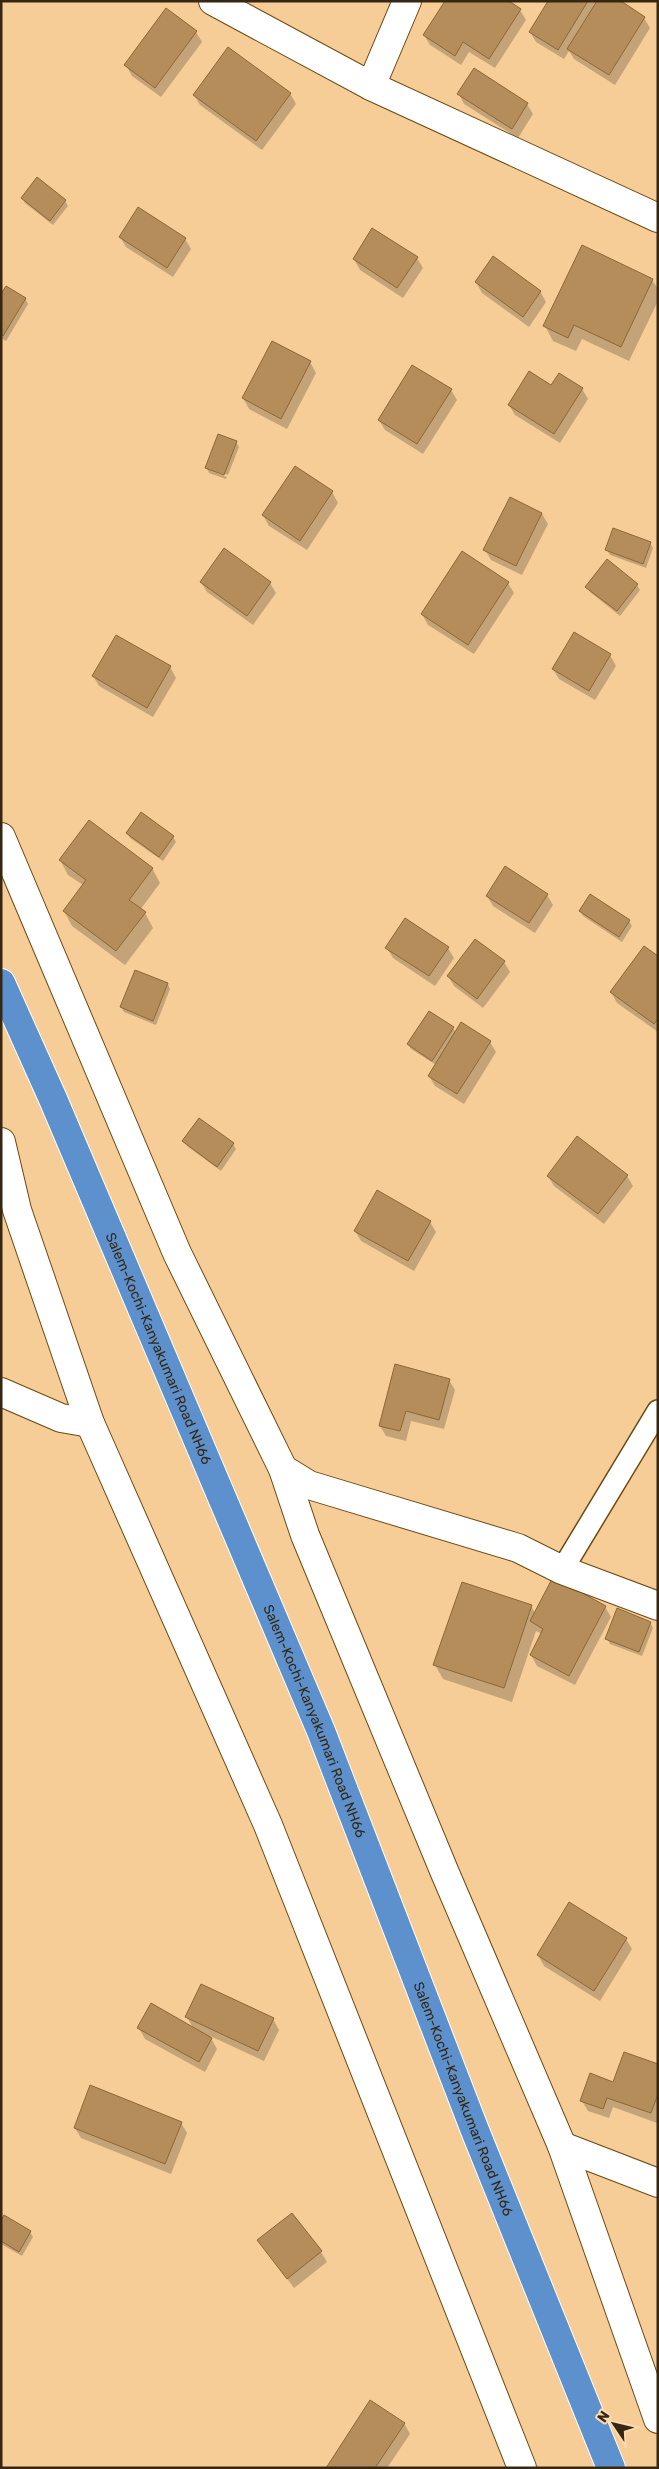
<svg xmlns="http://www.w3.org/2000/svg" width="659" height="2469" font-family="Rubik,sans-serif">
<style>
.shadow{fill:#0003}
.building{fill:#b58d5a;stroke:#8d6734}
.lines{fill:none;stroke-linecap:round;stroke-linejoin:round}
.lane-casing{stroke:#6d4912;stroke-width:24}
.street-casing{stroke:#6d4912;stroke-width:30}
.secondary-casing{stroke:#6d4912;stroke-width:30}
.highway-casing{stroke:#fff;stroke-width:30}
.lane{stroke:#fff;stroke-width:21}
.street{stroke:#fff;stroke-width:28}
.secondary{stroke:#fff;stroke-width:28}
.highway{stroke:#5c91ce;stroke-width:28}
.labels{text-anchor:middle;dominant-baseline:central;stroke-width:4;stroke-linejoin:round;paint-order:stroke}
.street-label{font-size:14px;fill:#372712;stroke:#fcdbb1}
</style>
<rect width="100%" height="100%" fill="#f6cc97"/>
<g class="shadow">
<path d="M 549,1 L 618,1 L 644,18 L 650,28 L 615,85 L 574,59 L 569,51 L 564,59 L 536,42 L 530,32 Z"/>
<path d="M 520,10 L 526,20 L 495,68 L 469,52 L 461,65 L 430,45 L 424,35 Z"/>
<path d="M 196,32 L 202,42 L 161,97 L 132,76 L 126,65 Z"/>
<path d="M 290,93 L 296,104 L 262,150 L 200,105 L 194,95 Z"/>
<path d="M 459,94 L 527,104 L 533,114 L 518,138 L 464,104 Z"/>
<path d="M 22,198 L 65,201 L 68,206 L 53,225 L 25,203 Z"/>
<path d="M 120,237 L 185,239 L 191,249 L 173,277 L 126,247 Z"/>
<path d="M 417,258 L 423,268 L 403,298 L 360,270 L 354,259 Z"/>
<path d="M 652,280 L 658,289 L 658,301 L 629,361 L 582,339 L 576,351 L 553,341 L 545,326 Z"/>
<path d="M 476,282 L 540,291 L 546,302 L 529,327 L 482,293 Z"/>
<path d="M 1,296 L 25,298 L 28,304 L 6,341 L 1,338 Z"/>
<path d="M 273,342 L 310,362 L 316,373 L 287,429 L 249,409 L 243,398 Z"/>
<path d="M 582,389 L 588,399 L 560,443 L 515,415 L 509,405 Z"/>
<path d="M 451,390 L 457,400 L 423,454 L 385,430 L 379,420 Z"/>
<path d="M 236,442 L 239,447 L 228,475 L 209,468 L 209,470 L 227,477 L 226,479 L 209,473 L 207,468 Z"/>
<path d="M 332,492 L 338,503 L 307,550 L 269,526 L 263,515 Z"/>
<path d="M 510,498 L 542,514 L 548,524 L 522,575 L 491,560 L 485,550 Z"/>
<path d="M 650,543 L 653,548 L 646,568 L 610,555 L 607,550 Z"/>
<path d="M 607,561 L 637,585 L 640,590 L 620,616 L 590,592 L 587,587 Z"/>
<path d="M 201,582 L 270,583 L 276,593 L 253,625 L 207,592 Z"/>
<path d="M 508,583 L 514,593 L 474,654 L 428,625 L 422,614 Z"/>
<path d="M 610,655 L 616,666 L 595,700 L 559,679 L 553,669 Z"/>
<path d="M 170,667 L 176,678 L 153,717 L 99,686 L 93,676 Z"/>
<path d="M 127,833 L 173,837 L 176,842 L 163,861 L 130,838 Z"/>
<path d="M 60,860 L 152,868 L 160,883 L 140,910 L 145,913 L 153,928 L 125,965 L 72,926 L 64,911 L 83,885 L 68,875 Z"/>
<path d="M 547,895 L 553,905 L 535,933 L 493,906 L 487,896 Z"/>
<path d="M 580,911 L 629,921 L 632,926 L 622,942 L 583,916 Z"/>
<path d="M 387,948 L 448,948 L 454,958 L 435,986 L 393,958 Z"/>
<path d="M 658,958 L 658,1032 L 617,1003 L 611,992 Z"/>
<path d="M 504,962 L 510,972 L 483,1008 L 454,986 L 448,976 Z"/>
<path d="M 168,984 L 170,989 L 156,1025 L 124,1012 L 121,1007 Z"/>
<path d="M 429,1012 L 453,1028 L 456,1033 L 490,1042 L 496,1052 L 464,1104 L 435,1086 L 429,1076 L 436,1065 L 411,1049 L 408,1044 Z"/>
<path d="M 199,1120 L 233,1144 L 236,1149 L 221,1171 L 187,1146 L 184,1141 Z"/>
<path d="M 548,1176 L 627,1176 L 633,1186 L 604,1224 L 554,1186 Z"/>
<path d="M 430,1222 L 436,1232 L 414,1271 L 361,1241 L 355,1231 Z"/>
<path d="M 449,1380 L 455,1390 L 444,1429 L 411,1421 L 406,1441 L 386,1436 L 380,1426 Z"/>
<path d="M 531,1606 L 535,1613 L 605,1607 L 611,1617 L 575,1685 L 537,1666 L 531,1655 L 542,1634 L 536,1631 L 512,1702 L 443,1679 L 435,1665 Z"/>
<path d="M 650,1623 L 653,1628 L 642,1656 L 610,1644 L 607,1638 Z"/>
<path d="M 626,1939 L 632,1949 L 600,2001 L 544,1966 L 538,1955 Z"/>
<path d="M 187,2017 L 273,2019 L 279,2030 L 264,2061 L 210,2036 L 217,2049 L 205,2072 L 145,2039 L 139,2028 L 193,2028 Z"/>
<path d="M 658,2065 L 657,2123 L 613,2107 L 609,2118 L 588,2111 L 582,2101 L 614,2083 Z"/>
<path d="M 181,2123 L 187,2133 L 171,2174 L 81,2138 L 75,2128 Z"/>
<path d="M 1,2222 L 30,2232 L 33,2237 L 22,2256 L 1,2244 Z"/>
<path d="M 259,2240 L 321,2252 L 327,2262 L 294,2288 Z"/>
<path d="M 404,2423 L 410,2434 L 387,2468 L 327,2468 Z"/>
</g>
<g class="building">
<path d="M 445,1 L 509,1 L 521,9 L 489,59 L 463,42 L 455,56 L 423,35 Z"/>
<path d="M 548,1 L 588,1 L 558,50 L 529,32 Z"/>
<path d="M 597,1 L 621,1 L 645,17 L 609,75 L 567,49 Z"/>
<path d="M 166,8 L 197,31 L 155,88 L 124,65 Z"/>
<path d="M 228,47 L 291,93 L 256,141 L 193,95 Z"/>
<path d="M 474,68 L 528,103 L 512,129 L 457,94 Z"/>
<path d="M 37,177 L 66,200 L 50,221 L 21,198 Z"/>
<path d="M 138,207 L 186,238 L 167,268 L 119,237 Z"/>
<path d="M 372,228 L 418,257 L 397,288 L 353,259 Z"/>
<path d="M 582,245 L 653,279 L 621,347 L 574,325 L 568,338 L 543,326 Z"/>
<path d="M 493,256 L 541,291 L 523,317 L 475,282 Z"/>
<path d="M 6,286 L 26,298 L 3,336 L 1,335 L 1,294 Z"/>
<path d="M 272,341 L 311,361 L 281,419 L 242,398 Z"/>
<path d="M 412,365 L 452,389 L 417,444 L 378,420 Z"/>
<path d="M 529,371 L 551,385 L 559,373 L 583,388 L 554,434 L 508,405 Z"/>
<path d="M 218,434 L 237,441 L 224,475 L 205,468 Z"/>
<path d="M 295,466 L 333,491 L 300,541 L 262,515 Z"/>
<path d="M 510,497 L 542,513 L 516,566 L 483,550 Z"/>
<path d="M 613,528 L 651,542 L 643,564 L 605,550 Z"/>
<path d="M 224,548 L 271,582 L 247,616 L 200,582 Z"/>
<path d="M 462,551 L 509,582 L 468,645 L 421,614 Z"/>
<path d="M 607,559 L 638,584 L 617,611 L 585,587 Z"/>
<path d="M 574,632 L 611,654 L 589,691 L 552,669 Z"/>
<path d="M 116,635 L 171,666 L 147,708 L 92,676 Z"/>
<path d="M 141,812 L 174,836 L 159,857 L 126,833 Z"/>
<path d="M 89,820 L 153,868 L 129,900 L 146,912 L 116,951 L 63,911 L 86,880 L 59,860 Z"/>
<path d="M 505,866 L 548,894 L 529,923 L 486,896 Z"/>
<path d="M 590,894 L 630,920 L 619,937 L 579,911 Z"/>
<path d="M 405,918 L 449,947 L 429,976 L 385,948 Z"/>
<path d="M 475,939 L 505,961 L 477,999 L 447,976 Z"/>
<path d="M 644,946 L 658,956 L 658,1019 L 654,1024 L 610,992 Z"/>
<path d="M 135,970 L 168,983 L 153,1021 L 120,1007 Z"/>
<path d="M 429,1011 L 454,1027 L 432,1061 L 407,1044 Z"/>
<path d="M 461,1022 L 491,1041 L 457,1094 L 428,1076 Z"/>
<path d="M 199,1118 L 234,1143 L 217,1167 L 182,1141 Z"/>
<path d="M 577,1136 L 628,1175 L 598,1214 L 547,1176 Z"/>
<path d="M 377,1190 L 431,1221 L 408,1261 L 354,1231 Z"/>
<path d="M 395,1364 L 450,1379 L 439,1420 L 406,1411 L 400,1431 L 379,1426 Z"/>
<path d="M 553,1577 L 606,1606 L 569,1676 L 530,1655 L 543,1629 L 530,1621 Z"/>
<path d="M 462,1582 L 532,1605 L 504,1688 L 433,1665 Z"/>
<path d="M 617,1608 L 651,1622 L 639,1652 L 605,1639 Z"/>
<path d="M 569,1902 L 627,1938 L 594,1991 L 537,1955 Z"/>
<path d="M 201,1984 L 274,2018 L 258,2051 L 185,2017 Z"/>
<path d="M 151,2003 L 212,2038 L 199,2062 L 137,2028 Z"/>
<path d="M 624,2052 L 658,2064 L 658,2094 L 651,2113 L 607,2098 L 603,2109 L 580,2101 L 590,2073 L 613,2082 Z"/>
<path d="M 90,2085 L 182,2122 L 165,2164 L 74,2128 Z"/>
<path d="M 292,2213 L 322,2251 L 287,2279 L 257,2240 Z"/>
<path d="M 4,2215 L 31,2231 L 19,2252 L 1,2241 L 1,2220 Z"/>
<path d="M 370,2400 L 405,2423 L 375,2468 L 326,2468 Z"/>
</g>
<g class="lines">
<g class="lane-casing">
<path id="lane" d="M 562,1570 L 658,1411"/>
</g>
<g class="street-casing">
<g id="street">
<path d="M 213,1 L 371,86 L 658,218"/>
<path d="M 371,86 L 407,1"/>
<path d="M 1,1392 L 61,1418 L 90,1423"/>
<path d="M 283,1469 L 309,1485 L 518,1548 L 562,1570 L 658,1606"/>
<path d="M 562,2146 L 658,2183"/>
</g>
</g>
<g class="secondary-casing">
<g id="secondary">
<path d="M 1,837 L 177,1253 L 283,1469 L 305,1535 L 445,1873 L 562,2146 L 658,2419"/>
<path d="M 1,1142 L 17,1210 L 90,1423 L 268,1825 L 522,2468"/>
</g>
</g>
<g class="highway-casing">
<g id="highway">
<path id="s1" d="M 1,983 L 53,1099 L 321,1731 L 474,2128 L 611,2468"/>
</g>
</g>
<use href="#lane" class="lane"/>
<use href="#street" class="street"/>
<use href="#secondary" class="secondary"/>
<use href="#highway" class="highway"/>
</g>
<g class="labels">
<g class="street-label">
<text stroke="none"><textPath href="#s1" startOffset="398">Salem-Kochi-Kanyakumari Road NH66</textPath></text>
<text stroke="none"><textPath href="#s1" startOffset="802">Salem-Kochi-Kanyakumari Road NH66</textPath></text>
<text stroke="none"><textPath href="#s1" startOffset="1208">Salem-Kochi-Kanyakumari Road NH66</textPath></text>
</g>
</g>
<rect width="659" height="2469" fill="none" stroke="#372712" stroke-width="5"/>
<g transform="translate(614 2424) rotate(305)" stroke="#fcdbb1" stroke-width="4" paint-order="stroke">
<path d="M0-4L9 19L0 12L-9 19Z" fill="#372712"/>
<text y="-8" font-size="14" font-weight="bold" text-anchor="middle" fill="#372712">N</text>
</g>
</svg>
